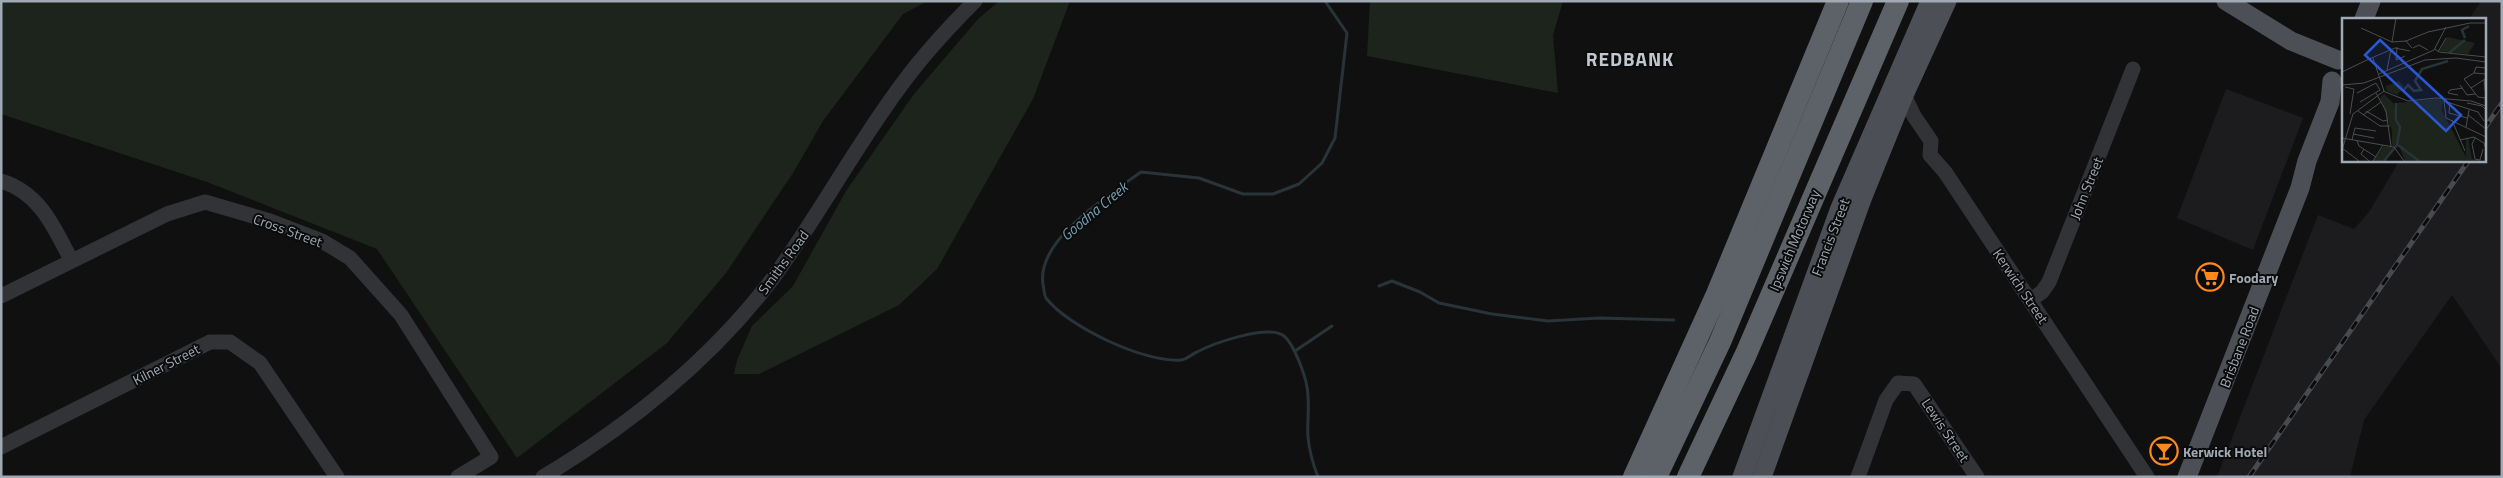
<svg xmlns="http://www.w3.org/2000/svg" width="2503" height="478" font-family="'Titillium Web',sans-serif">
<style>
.built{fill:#1c1c1e}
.green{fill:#1c241c}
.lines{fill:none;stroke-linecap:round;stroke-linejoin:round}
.stream{stroke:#283438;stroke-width:3}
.minor{stroke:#313337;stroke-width:15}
.major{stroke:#4c5056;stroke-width:19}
.highway{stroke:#5c6268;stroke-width:22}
.rail-casing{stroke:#474b50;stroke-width:5}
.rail{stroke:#0b0b0c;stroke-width:3;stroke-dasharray:9;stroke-linecap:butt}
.labels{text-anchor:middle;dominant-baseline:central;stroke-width:4;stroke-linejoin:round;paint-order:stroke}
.street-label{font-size:14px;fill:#a0a9b4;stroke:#0b0b0c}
.poi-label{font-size:14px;font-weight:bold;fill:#a0a9b4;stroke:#0b0b0c;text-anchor:start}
.water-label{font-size:15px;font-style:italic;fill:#73a0b3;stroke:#0b0b0c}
.district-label{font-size:19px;font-weight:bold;letter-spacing:1px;fill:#c1c7cf;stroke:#0b0b0c}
.inset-river{fill:none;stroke:#283438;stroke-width:2.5}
.inset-road{fill:none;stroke:#4a4d52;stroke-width:1}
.view{fill:#2a57d4;fill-opacity:0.15;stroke:#2a57d4;stroke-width:2.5}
.inset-edge{fill:none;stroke:#a0a9b4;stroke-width:2.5}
</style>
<rect width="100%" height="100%" fill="#101011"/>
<g class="built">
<path d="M 2481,1 L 2502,1 L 2502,369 L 2452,295 L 2364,420 L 2350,477 L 2217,477 L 2318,215 L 2354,229 L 2369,212 L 2400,160 L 2484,160 L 2484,19 L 2469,19 Z"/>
<path d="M 2226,89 L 2303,118 L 2253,250 L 2177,218 Z"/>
</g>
<g class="green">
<path d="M 1,1 L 928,1 L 903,14 L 823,121 L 793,173 L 726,273 L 667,343 L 517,458 L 377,249 L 207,182 L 1,114 Z"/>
<path d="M 999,1 L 1070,1 L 1033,99 L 937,269 L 899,305 L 759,374 L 734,374 L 737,360 L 752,326 L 793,286 L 846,191 L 914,94 L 978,19 Z"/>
<path d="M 1370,1 L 1563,1 L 1553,35 L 1558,93 L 1367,56 Z"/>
</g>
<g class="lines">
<g class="stream">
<path d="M 1379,286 L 1392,281 L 1420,292 L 1439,303 L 1492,314 L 1548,321 L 1599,318 L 1674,320"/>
<path d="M 1295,351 L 1332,326"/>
<path d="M 1318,477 C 1313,464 1309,450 1308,437 C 1307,421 1310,403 1307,387 C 1305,375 1294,344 1284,336 C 1268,324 1214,343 1197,352 C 1192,354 1186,360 1181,360 C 1145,363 1068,327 1046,298 C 1044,295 1044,288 1043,284 C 1036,240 1109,195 1141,172 L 1199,178 L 1243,194 L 1273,194 L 1299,184 L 1322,163 L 1335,138 L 1347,33 L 1325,1"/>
</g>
<g class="minor">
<path d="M 1904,95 L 1914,116 L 1931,141 L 1930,155 L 1945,172 L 2147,477"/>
<path d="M 1,181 C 40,193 54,227 71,260"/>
<path d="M 1,296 L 167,214 L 205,202 L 270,221 L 322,241 L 350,258 L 401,315 L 491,457 L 458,477"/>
<path d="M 2031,300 L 2042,292 L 2049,282 L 2133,69"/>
<path d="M 1,447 L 210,342 L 230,342 L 260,363 L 337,477"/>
<path d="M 543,477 C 631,424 711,360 773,278 C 820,214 857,143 905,80 C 926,52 950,26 975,1"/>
<path d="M 1858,477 L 1886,400 L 1898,383 L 1914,384 L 1977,477"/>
</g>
<g class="major">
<path d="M 2226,1 L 2291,41 L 2338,60"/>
<path d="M 2364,19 L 2371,1"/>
<path d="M 1742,477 L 1840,208 L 1930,1"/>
<path d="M 1762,477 L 1862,199 L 1904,95 L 1947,1"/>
<path d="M 2187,477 L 2300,188 L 2307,161 L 2330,102 L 2332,81"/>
</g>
<g class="highway">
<path d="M 1634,477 L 1717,294 L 1838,1"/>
<path d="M 1656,477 L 1720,342 L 1862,1"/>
<path d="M 1688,477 L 1746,354 L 1898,1"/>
</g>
<g class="rail-casing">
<g id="rail">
<path d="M 2484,129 L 2502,103"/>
<path d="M 2249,477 L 2469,160"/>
</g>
</g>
<use href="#rail" class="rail"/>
</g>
<defs>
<g id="supermarket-ring" transform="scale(1.4375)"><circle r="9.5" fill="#0b0b0c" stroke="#ff881a" stroke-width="1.5"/><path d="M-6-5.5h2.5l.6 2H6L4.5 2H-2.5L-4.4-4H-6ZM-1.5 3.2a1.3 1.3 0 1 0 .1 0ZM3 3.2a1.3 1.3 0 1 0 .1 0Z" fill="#ff881a"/></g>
<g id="bar-ring" transform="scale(1.4375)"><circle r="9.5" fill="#0b0b0c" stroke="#ff881a" stroke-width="1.5"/><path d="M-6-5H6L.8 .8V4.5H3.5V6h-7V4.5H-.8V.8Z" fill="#ff881a"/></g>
</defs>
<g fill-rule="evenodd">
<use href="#supermarket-ring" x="2210" y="277"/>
<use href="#bar-ring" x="2164" y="451"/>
</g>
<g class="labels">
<g class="street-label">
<text transform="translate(2086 188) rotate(-68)">John Street</text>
<text transform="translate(288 230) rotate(20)">Cross Street</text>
<text transform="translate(1830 237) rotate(-69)">Francis Street</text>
<text transform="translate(1794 240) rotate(-67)">Ipswich Motorway</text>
<text transform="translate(783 262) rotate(-54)">Smiths Road</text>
<text transform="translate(2021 286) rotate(56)">Kerwich Street</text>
<text transform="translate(2239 347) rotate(-69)">Brisbane Road</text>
<text transform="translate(166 364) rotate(-27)">Kilner Street</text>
<text transform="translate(1946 430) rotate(56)">Lewis Street</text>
</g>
<g class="poi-label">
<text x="2229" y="277">Foodary</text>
<text x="2183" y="451">Kerwick Hotel</text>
</g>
<g class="water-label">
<text transform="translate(1094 211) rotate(-40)">Goodna Creek</text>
</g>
<g class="district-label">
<text x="1630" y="58">REDBANK</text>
</g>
</g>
<g transform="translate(2342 18)">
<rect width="144" height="144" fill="#101011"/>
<path d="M 105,19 L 133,25 L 126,36 L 98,33 ZM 57,63 L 62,69 L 55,77 L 45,73 L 44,68 ZM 42,76 L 52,86 L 54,96 L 57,110 L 54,129 L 50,127 L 50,112 L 38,80 ZM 93,81 L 101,82 L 100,93 L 124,139 L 124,120 L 126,120 L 130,141 L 142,143 L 63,143 L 56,125 L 55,85 ZM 42,128 L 53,130 L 41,143 L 31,143 Z" fill="#1c241c"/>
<path class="inset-river" d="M 123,20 L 120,12 L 127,8M 107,35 L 123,22M 61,73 L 66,67 L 72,73 L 79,72 L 73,63 L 80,51 L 106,43M 56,127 L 77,143M 42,143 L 55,127 L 58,109 L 54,102 L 54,85"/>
<path class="inset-road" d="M 19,10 L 50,24 L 64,23M 50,24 L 54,0M 55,29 L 54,42 L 63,38M 70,30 L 64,23 L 86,14 L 128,5 L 144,5M 71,30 L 77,27 L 86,32M 93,31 L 97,34 L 144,39M 96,34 L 104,20M 27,41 L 53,30 L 68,33M 45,52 L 49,31M 0,54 L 29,40M 132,55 L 134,49 L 144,50M 37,56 L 92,32 L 104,9M 144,56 L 132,55 L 122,61 L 136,79 L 144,80M 142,62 L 144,79M 0,67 L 22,65 L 83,42 L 114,40 L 144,44M 118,67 L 125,77 L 133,76M 3,69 L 12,71 L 8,96M 129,70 L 143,61M 41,73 L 66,83 L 94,80 L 129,83 L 144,88M 15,75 L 34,65 L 38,72 L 18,84M 34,75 L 44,93 L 49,128M 116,77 L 106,75 L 108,72 L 121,70M 108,84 L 107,95 L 125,100M 125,85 L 140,88 L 144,92M 16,93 L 38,108 L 48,108M 24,93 L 41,103 L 46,102M 21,97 L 39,84M 126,97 L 144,111M 110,102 L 123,133M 142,103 L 136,94 L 102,83 L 104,100 L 144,119M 124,109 L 127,92M 11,116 L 32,120M 0,120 L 52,129 L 62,143M 133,120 L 130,126 L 133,141 L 138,142 L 141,131M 10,122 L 13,110 L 34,113M 118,122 L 132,119 L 142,125 L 144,131M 15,123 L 17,128 L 34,139M 0,130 L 17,143M 22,131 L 19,136 L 27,143M 0,132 L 11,96 L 42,73 L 31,40M 31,143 L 41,127"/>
<path class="view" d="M 38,22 L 119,97 L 104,113 L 23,37 Z"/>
<rect width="144" height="144" class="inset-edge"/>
</g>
<rect width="2503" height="478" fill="none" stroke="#a0a9b4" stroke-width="5"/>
</svg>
